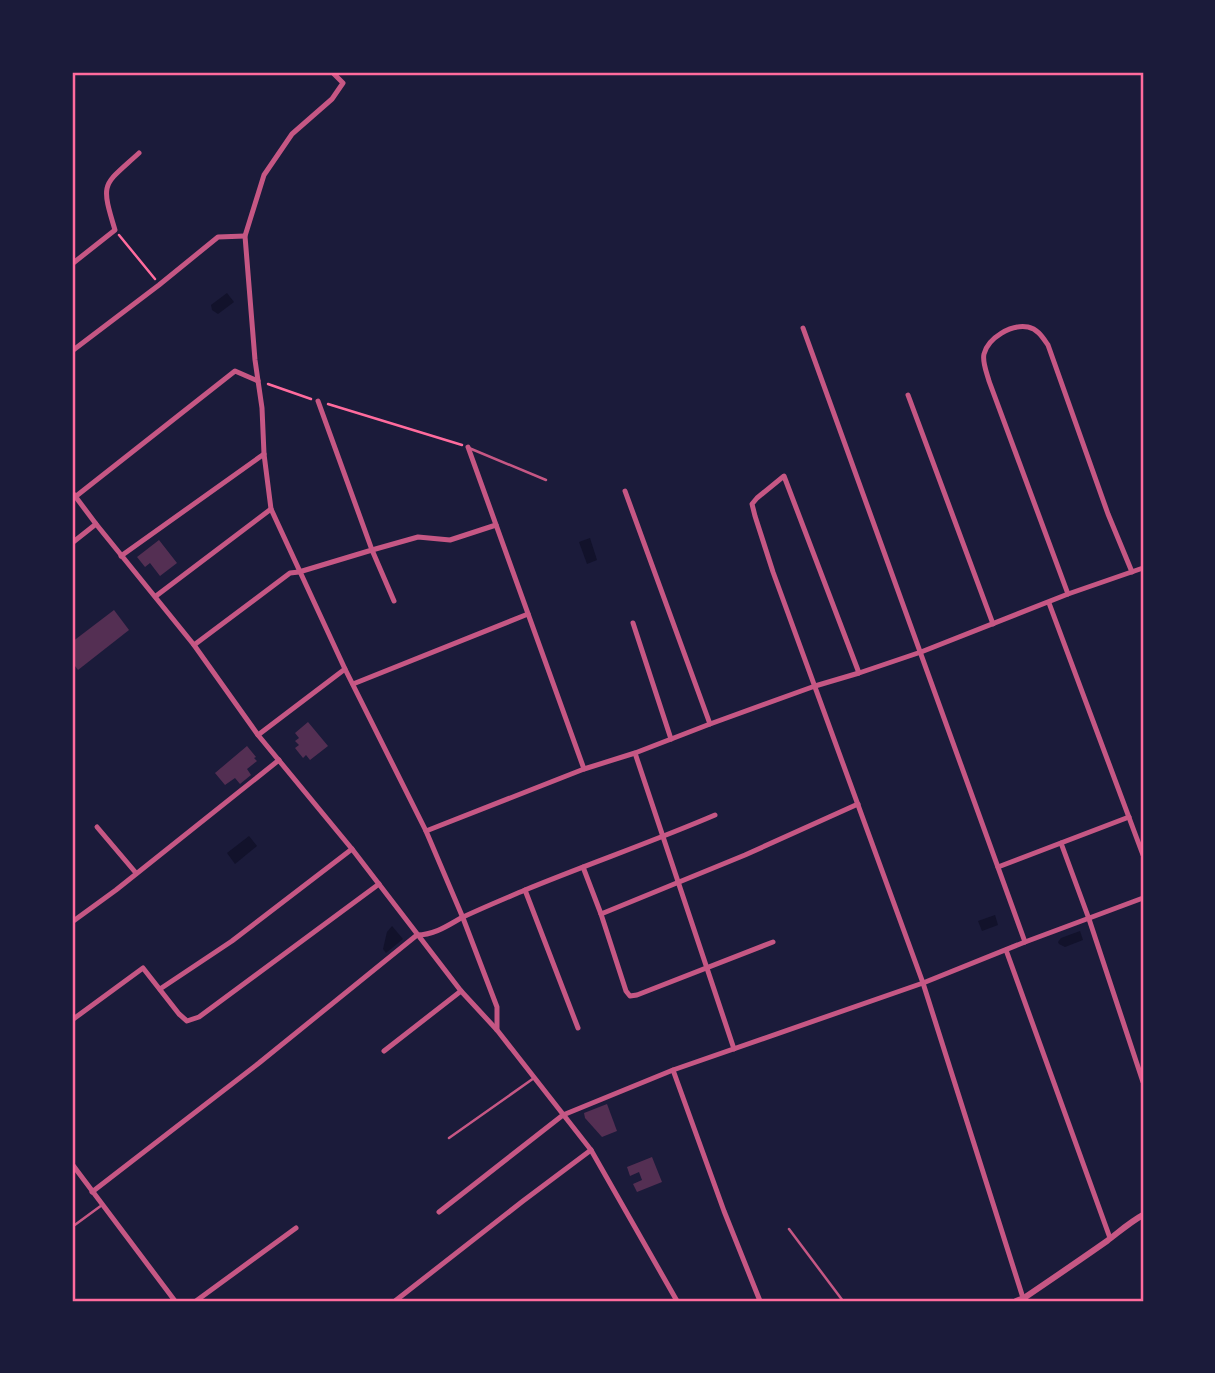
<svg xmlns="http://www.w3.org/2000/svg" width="1215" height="1373" font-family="'DM Sans',sans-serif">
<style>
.water{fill:#12122b}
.building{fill:#542f53}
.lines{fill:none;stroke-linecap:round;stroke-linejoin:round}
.path{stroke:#ff6b9d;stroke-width:2.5}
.service{stroke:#c65784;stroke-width:2.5}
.minor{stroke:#c65784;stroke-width:5}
.tertiary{stroke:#c65784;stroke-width:6}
.neatline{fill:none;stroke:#ff6b9d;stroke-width:2.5}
</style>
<rect width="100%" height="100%" fill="#1b1b3a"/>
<g class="water">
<path d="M 227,293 L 234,302 L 218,314 L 212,310 L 211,305 Z"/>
<path d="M 590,538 L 597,560 L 587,564 L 579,542 Z"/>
<path d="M 249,836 L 257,846 L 235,864 L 227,853 Z"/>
<path d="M 995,915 L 998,925 L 982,931 L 978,921 Z"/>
<path d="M 392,926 L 403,939 L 386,953 L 383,949 L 387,932 Z"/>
<path d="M 1080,931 L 1083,940 L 1065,947 L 1059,944 L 1058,942 L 1061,938 Z"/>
</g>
<g class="building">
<path d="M 159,540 L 177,563 L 160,576 L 150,563 L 145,567 L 137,557 Z"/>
<path d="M 114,610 L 129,630 L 78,670 L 72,662 L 72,642 Z"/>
<path d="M 308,722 L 328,746 L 310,760 L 306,755 L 303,758 L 295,748 L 299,745 L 295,741 L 299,738 L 295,733 Z"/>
<path d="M 247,746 L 256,757 L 254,758 L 257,761 L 247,769 L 251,775 L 240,784 L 235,778 L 225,785 L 215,773 Z"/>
<path d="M 607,1104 L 617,1131 L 602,1137 L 585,1118 L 584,1113 Z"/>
<path d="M 652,1157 L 662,1182 L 637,1192 L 633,1184 L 642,1180 L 639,1172 L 630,1176 L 627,1167 Z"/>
</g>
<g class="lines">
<g class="path">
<path d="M 119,235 L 155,279"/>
<path d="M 268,384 L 311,399"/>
<path d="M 328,404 L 462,445"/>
</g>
<g class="service">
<path d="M 469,448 L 546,480"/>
<path d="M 449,1138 L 534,1078"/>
<path d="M 72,1227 L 102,1205"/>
<path d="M 789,1229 L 843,1301"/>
</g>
<g class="minor">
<path d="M 332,72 L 343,83 L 332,99 L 292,134 L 264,175 L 245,236 L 255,360 L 262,408 L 264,454 L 271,509 L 345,669 L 426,831 L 463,918 L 497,1007 L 497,1030"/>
<path d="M 72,264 L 115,230 C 100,181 103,186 139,153"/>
<path d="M 803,328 L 1025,942"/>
<path d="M 72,351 L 159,285 L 218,237 L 245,236"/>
<path d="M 908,395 L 993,624"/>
<path d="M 318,401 L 372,550 L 394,601"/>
<path d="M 468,447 L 584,769"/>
<path d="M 625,491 L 710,724"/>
<path d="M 72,492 L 96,524 L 194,645 L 258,735 L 352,849 L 461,991 L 497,1030 L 591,1150 L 677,1301"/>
<path d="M 75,497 L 235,371 L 258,381"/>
<path d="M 72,543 L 96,524"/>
<path d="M 121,556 L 264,454"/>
<path d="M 1068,594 L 989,381 C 987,373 982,362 984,354 C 988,338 1011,324 1028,327 C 1038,329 1043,338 1048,345 L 1108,514 L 1132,572"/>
<path d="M 156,596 L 271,509"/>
<path d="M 1049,603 L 1143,855"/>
<path d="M 633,623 L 671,739"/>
<path d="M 194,645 L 290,573 L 299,572 L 372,550 L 418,537 L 450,540 L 496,525"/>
<path d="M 859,673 L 784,476 L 757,498 L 752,504 L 755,516 L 773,572 L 923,983 L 1024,1301"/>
<path d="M 353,684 L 528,614"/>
<path d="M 258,735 L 345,669"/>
<path d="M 635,753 L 734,1049"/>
<path d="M 97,827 L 136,873"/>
<path d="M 426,831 L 584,769 L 635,753 L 710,724 L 815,686 L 859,673 L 921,652 L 1068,594 L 1143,568"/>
<path d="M 1061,843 L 1089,919 L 1143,1082"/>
<path d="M 583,867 L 601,914 L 626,991 L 630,996 L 637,995 L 773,942"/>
<path d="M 998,867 L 1129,817"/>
<path d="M 525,890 L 578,1028"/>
<path d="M 601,914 L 745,855 L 858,804"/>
<path d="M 72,922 L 116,890 L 279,760"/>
<path d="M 1006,950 L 1110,1238"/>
<path d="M 160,989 L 232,941 L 352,849"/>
<path d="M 72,1020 L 143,968 L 179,1014 L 187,1021 L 199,1017 L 379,884"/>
<path d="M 384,1051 L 461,991"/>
<path d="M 673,1070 L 724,1211 L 760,1301"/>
<path d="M 72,1164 L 175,1301"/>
<path d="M 92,1192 L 259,1063 L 417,935 C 434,935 447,926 461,918 C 482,908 504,899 525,890 C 588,864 652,842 715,815"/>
<path d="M 439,1212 L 563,1115 L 673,1070 L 923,983 L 1025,942 L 1143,898"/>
<path d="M 196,1301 L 296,1228"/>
<path d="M 395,1301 L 523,1201 L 591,1150"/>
</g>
<path class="tertiary" d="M 1016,1301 L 1024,1298 C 1052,1279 1080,1260 1107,1241 C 1119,1232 1130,1222 1143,1215"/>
</g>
<rect width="1215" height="1373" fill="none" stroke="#1b1b3a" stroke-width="147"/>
<rect x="74" y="74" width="1068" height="1226" class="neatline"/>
</svg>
